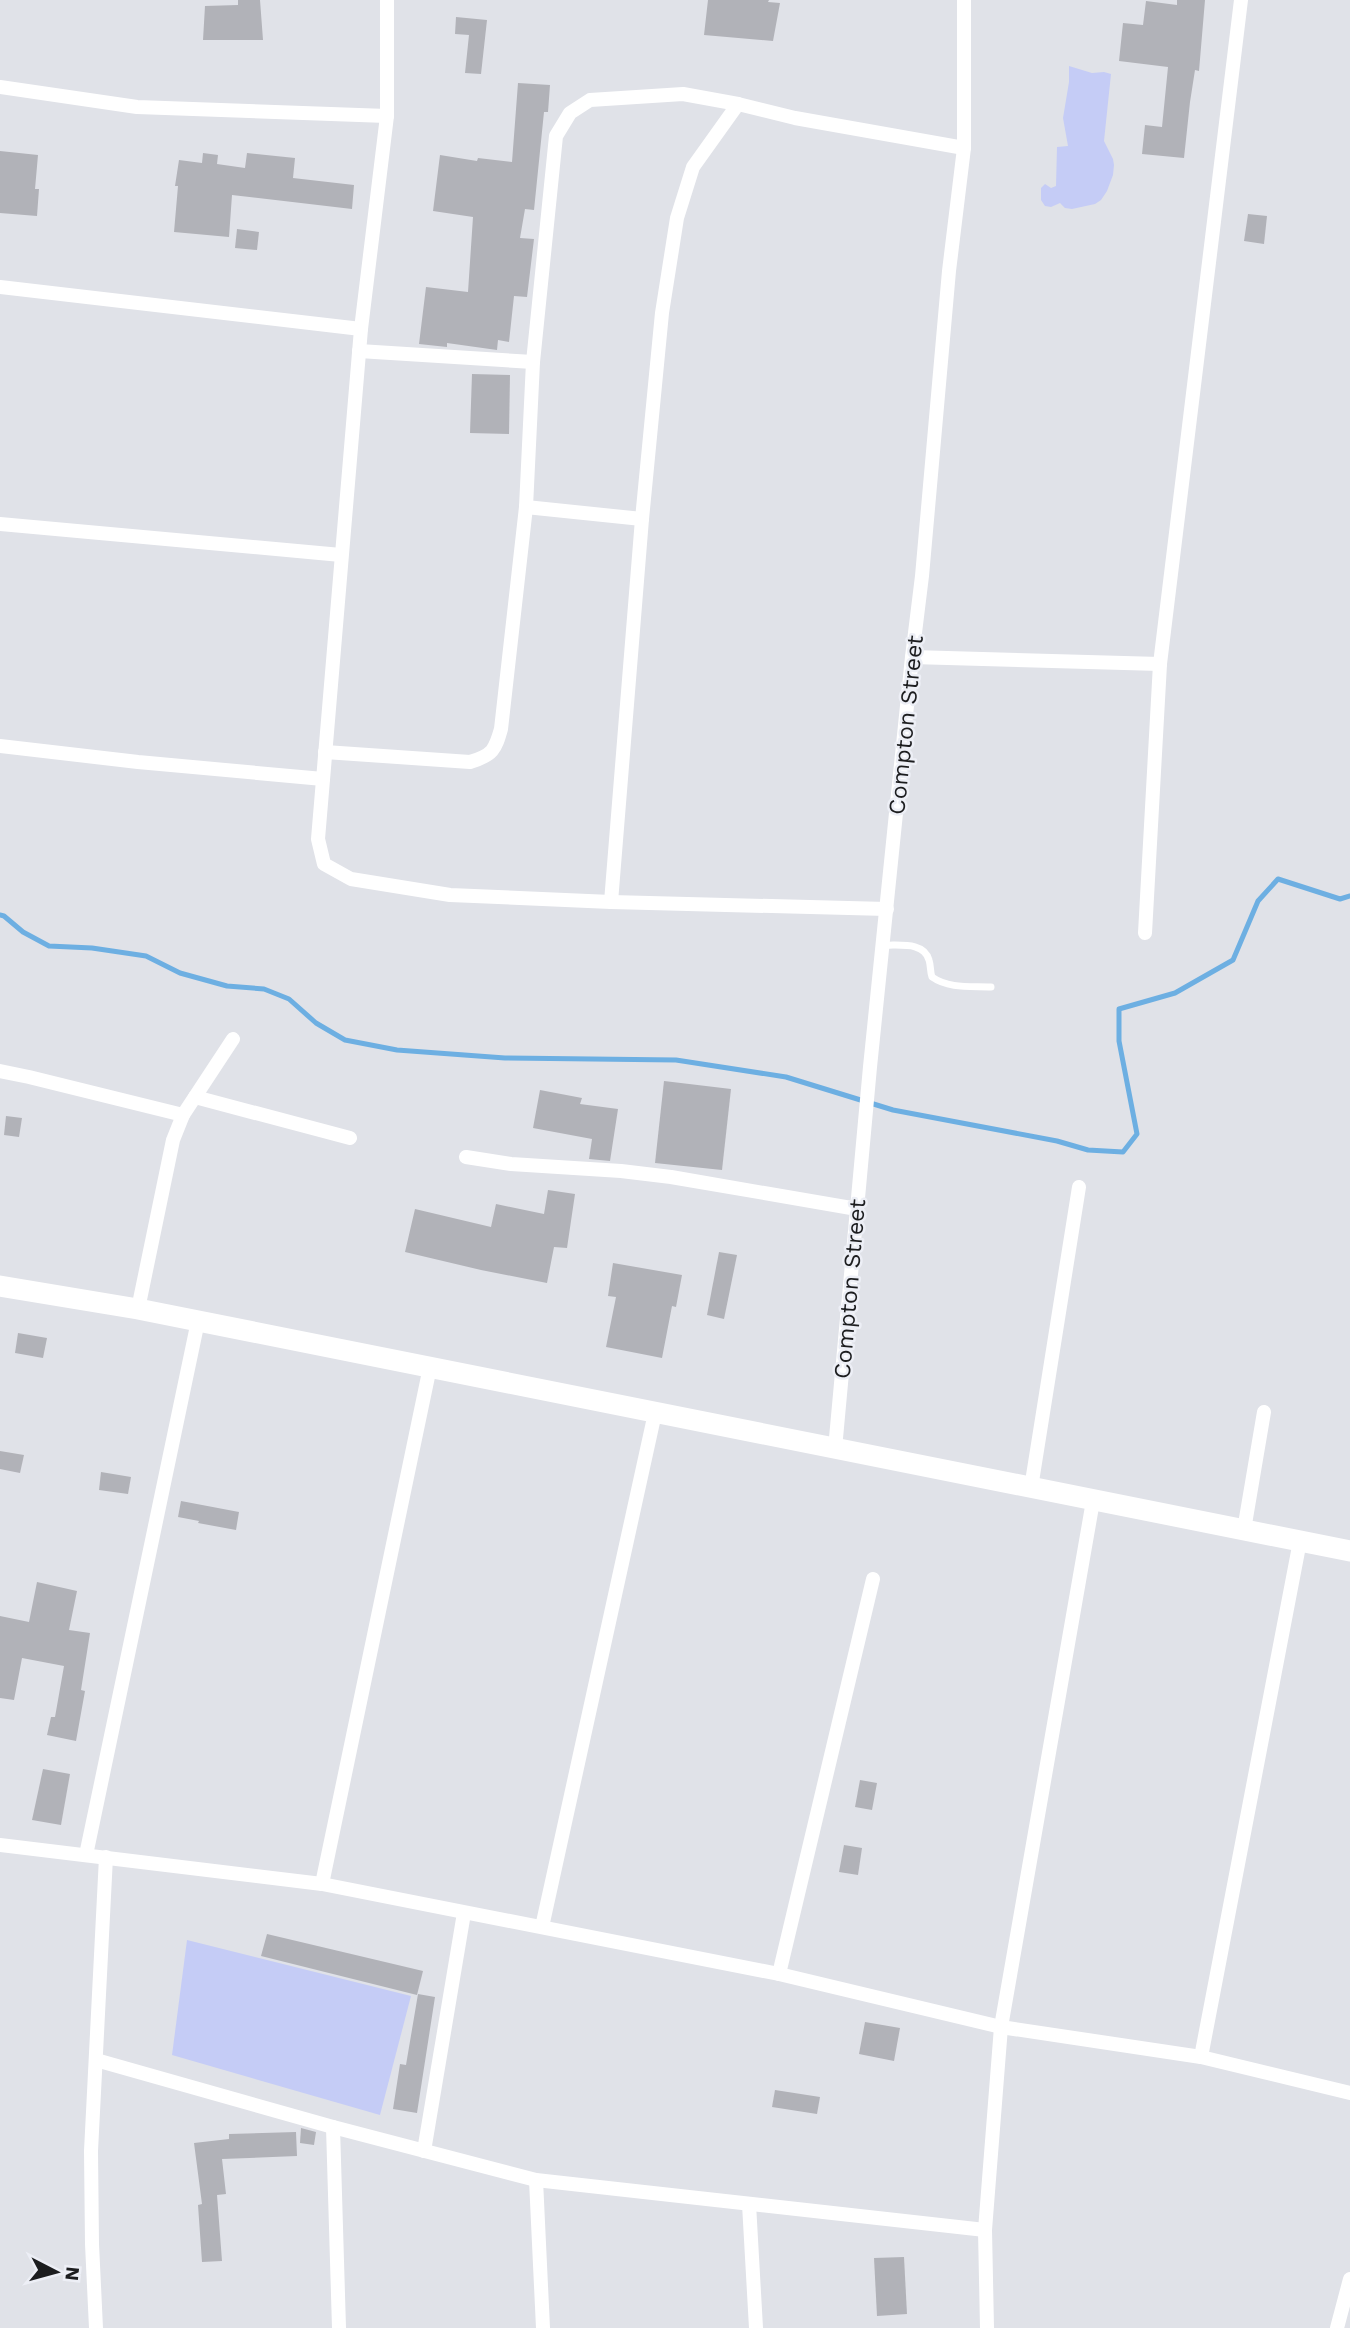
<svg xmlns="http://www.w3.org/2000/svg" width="1350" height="2328" font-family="'Work Sans',sans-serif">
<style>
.green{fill:#c5ccf6}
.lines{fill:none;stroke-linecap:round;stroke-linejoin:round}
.stream{stroke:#6dafe2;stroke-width:5}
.building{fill:#b1b2b8}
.lane{stroke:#fff;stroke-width:7}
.street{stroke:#fff;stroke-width:14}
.secondary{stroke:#fff;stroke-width:21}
.labels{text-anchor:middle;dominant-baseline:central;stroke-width:5;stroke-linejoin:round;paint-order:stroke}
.street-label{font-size:23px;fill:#1c1d1f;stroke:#edeff6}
</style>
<rect width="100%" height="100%" fill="#e0e2e8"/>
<g class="green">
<path d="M 1069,66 L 1092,73 L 1104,72 L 1111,74 L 1104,141 L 1113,159 L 1114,165 L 1113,175 L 1107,191 L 1101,200 L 1095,204 L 1072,209 L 1065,208 L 1060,203 L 1051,207 L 1045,206 L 1041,200 L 1041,188 L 1045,184 L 1051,188 L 1056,186 L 1057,147 L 1068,146 L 1063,118 L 1069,82 Z"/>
<path d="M 187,1940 L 411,1996 L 380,2115 L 172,2055 Z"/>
</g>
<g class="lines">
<path class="stream" d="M 0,915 L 4,916 L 23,932 L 49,946 L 92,948 L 146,956 L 180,973 L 227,986 L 264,989 L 289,999 L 316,1023 L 345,1040 L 397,1050 L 505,1058 L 676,1060 L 786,1077 L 893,1110 L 1057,1141 L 1088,1150 L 1123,1152 L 1137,1134 L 1119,1041 L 1119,1009 L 1175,993 L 1233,960 L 1258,901 L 1278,879 L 1340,899 L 1350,896"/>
</g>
<g class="building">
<path d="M 238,0 L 260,0 L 263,40 L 203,40 L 205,6 L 238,5 Z"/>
<path d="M 708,0 L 769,0 L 768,2 L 780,3 L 773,41 L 704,35 Z"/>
<path d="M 1177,0 L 1205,0 L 1199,71 L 1195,70 L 1190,102 L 1184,158 L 1142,154 L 1145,125 L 1162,127 L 1168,67 L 1119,61 L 1123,23 L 1143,25 L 1146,1 L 1177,5 Z"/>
<path d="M 456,17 L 487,20 L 481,74 L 465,73 L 469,35 L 455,34 Z"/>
<path d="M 518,83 L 550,85 L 548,112 L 544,112 L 534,210 L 525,209 L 520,238 L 534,239 L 527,297 L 514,296 L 509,342 L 498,340 L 497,350 L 447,343 L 447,347 L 419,344 L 426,287 L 468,292 L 473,217 L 433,211 L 440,155 L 477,161 L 478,158 L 512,162 Z"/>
<path d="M 0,151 L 38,155 L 35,189 L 39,189 L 37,216 L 0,213 Z"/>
<path d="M 203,153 L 218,155 L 217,164 L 245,168 L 247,153 L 295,158 L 293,178 L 354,185 L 352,209 L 232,195 L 229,237 L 174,232 L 178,186 L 175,186 L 179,160 L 202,163 Z"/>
<path d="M 1248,214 L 1267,216 L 1264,244 L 1244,241 Z"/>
<path d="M 237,229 L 259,232 L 257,250 L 235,248 Z"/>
<path d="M 472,374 L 510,375 L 509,434 L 470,433 Z"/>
<path d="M 664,1081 L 731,1089 L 722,1170 L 655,1163 Z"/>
<path d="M 540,1090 L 582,1098 L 580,1104 L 618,1109 L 610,1161 L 589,1159 L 592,1139 L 533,1128 Z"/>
<path d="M 6,1116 L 22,1118 L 19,1137 L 4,1135 Z"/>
<path d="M 548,1190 L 575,1194 L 567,1248 L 554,1247 L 547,1283 L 481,1270 L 405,1252 L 415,1209 L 491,1227 L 496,1204 L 544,1214 Z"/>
<path d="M 719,1252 L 737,1255 L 724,1319 L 707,1315 Z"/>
<path d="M 613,1263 L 682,1275 L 676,1307 L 672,1306 L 662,1358 L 606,1347 L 616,1297 L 608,1296 Z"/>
<path d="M 18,1333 L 47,1338 L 43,1358 L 15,1353 Z"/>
<path d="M 0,1451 L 24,1455 L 20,1473 L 0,1469 Z"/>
<path d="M 101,1472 L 131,1477 L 128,1494 L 99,1490 Z"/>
<path d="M 181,1501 L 239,1512 L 236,1530 L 198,1523 L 199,1521 L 178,1517 Z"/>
<path d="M 37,1582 L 77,1591 L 69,1630 L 90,1633 L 81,1690 L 85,1691 L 76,1741 L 47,1735 L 51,1717 L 55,1717 L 64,1666 L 22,1658 L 14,1700 L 0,1698 L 0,1616 L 29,1622 Z"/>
<path d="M 43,1769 L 70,1774 L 61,1825 L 32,1820 Z"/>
<path d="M 860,1780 L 877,1783 L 872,1810 L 855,1807 Z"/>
<path d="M 844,1845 L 862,1848 L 858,1875 L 839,1872 Z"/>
<path d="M 267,1934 L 423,1971 L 417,1995 L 261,1956 Z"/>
<path d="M 418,1994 L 435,1997 L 417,2113 L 393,2109 L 400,2064 L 406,2065 Z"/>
<path d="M 865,2022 L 900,2028 L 894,2061 L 859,2054 Z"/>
<path d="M 775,2090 L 820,2097 L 817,2114 L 772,2107 Z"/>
<path d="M 301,2128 L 316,2132 L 314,2145 L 300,2143 Z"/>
<path d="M 296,2132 L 297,2156 L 222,2159 L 226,2194 L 217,2195 L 222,2261 L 202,2262 L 198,2205 L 202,2204 L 194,2143 L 229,2139 L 229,2134 Z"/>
<path d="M 904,2257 L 907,2314 L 877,2316 L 874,2258 Z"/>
</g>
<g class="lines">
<path class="lane" d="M 883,945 C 898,946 924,941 929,960 C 931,966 930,972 932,977 C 949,989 971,986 991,987"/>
<g class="street">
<path d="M 387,0 L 387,116 L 361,329 L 318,839 L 324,864 L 351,879 L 450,895 L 611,902 L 887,909"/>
<path d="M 0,87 L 137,107 L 387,116"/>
<path d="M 0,287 L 361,329"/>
<path d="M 359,351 L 533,362"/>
<path d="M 526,507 L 642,519"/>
<path d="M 0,524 L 341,555"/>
<path d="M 912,657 L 1160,664"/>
<path d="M 0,746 L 138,762 L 323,779"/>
<path d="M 325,752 L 470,762 C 493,755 495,750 501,729 L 526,507 L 533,362 L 556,136 L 570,113 L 590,100 L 683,94 L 738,104 L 795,118 L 964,148"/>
<path d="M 611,902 L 642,519 L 662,313 L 677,218 L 693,167 L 738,104"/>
<path d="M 1145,933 L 1160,664 L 1241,0"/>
<path d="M 0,1071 L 29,1077 L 183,1115"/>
<path d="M 195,1097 L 350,1138"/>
<path d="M 466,1157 L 511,1164 L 621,1171 L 671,1177 L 857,1209"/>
<path d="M 138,1309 L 173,1140 L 183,1115 L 233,1039"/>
<path d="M 835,1449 L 870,1067 L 912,657 L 922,576 L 949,271 L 964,148 L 964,0"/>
<path d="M 1031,1488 L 1079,1187"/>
<path d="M 1244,1530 L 1264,1412"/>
<path d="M 0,1845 L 322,1884 L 779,1974 L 1001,2027 L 1201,2057 L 1350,2093"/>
<path d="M 86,1855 L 198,1321"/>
<path d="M 322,1884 L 430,1367"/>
<path d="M 542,1927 L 655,1413"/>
<path d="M 779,1974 L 873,1579"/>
<path d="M 1201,2057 L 1300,1541"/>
<path d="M 96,2060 L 333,2127 L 536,2180 L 985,2230"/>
<path d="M 333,2127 L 339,2328"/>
<path d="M 424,2151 L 464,1913"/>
<path d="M 536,2180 L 543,2328"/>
<path d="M 749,2204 L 756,2328"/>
<path d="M 96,2328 L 92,2244 L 91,2151 L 106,1857"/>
<path d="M 987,2328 L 985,2230 L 1001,2027 L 1093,1501"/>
<path d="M 1337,2328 L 1350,2279"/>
</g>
<path class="secondary" d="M 0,1286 L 138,1309 L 1350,1551"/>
</g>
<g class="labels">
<g class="street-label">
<text transform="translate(906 725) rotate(-84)">Compton Street</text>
<text transform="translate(850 1289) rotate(-85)">Compton Street</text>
</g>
</g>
<g transform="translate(56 2272) rotate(96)" stroke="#edeff6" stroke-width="5" paint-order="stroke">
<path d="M0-5L12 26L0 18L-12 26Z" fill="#1c1d1f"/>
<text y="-10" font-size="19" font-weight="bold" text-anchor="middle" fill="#1c1d1f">N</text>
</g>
</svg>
